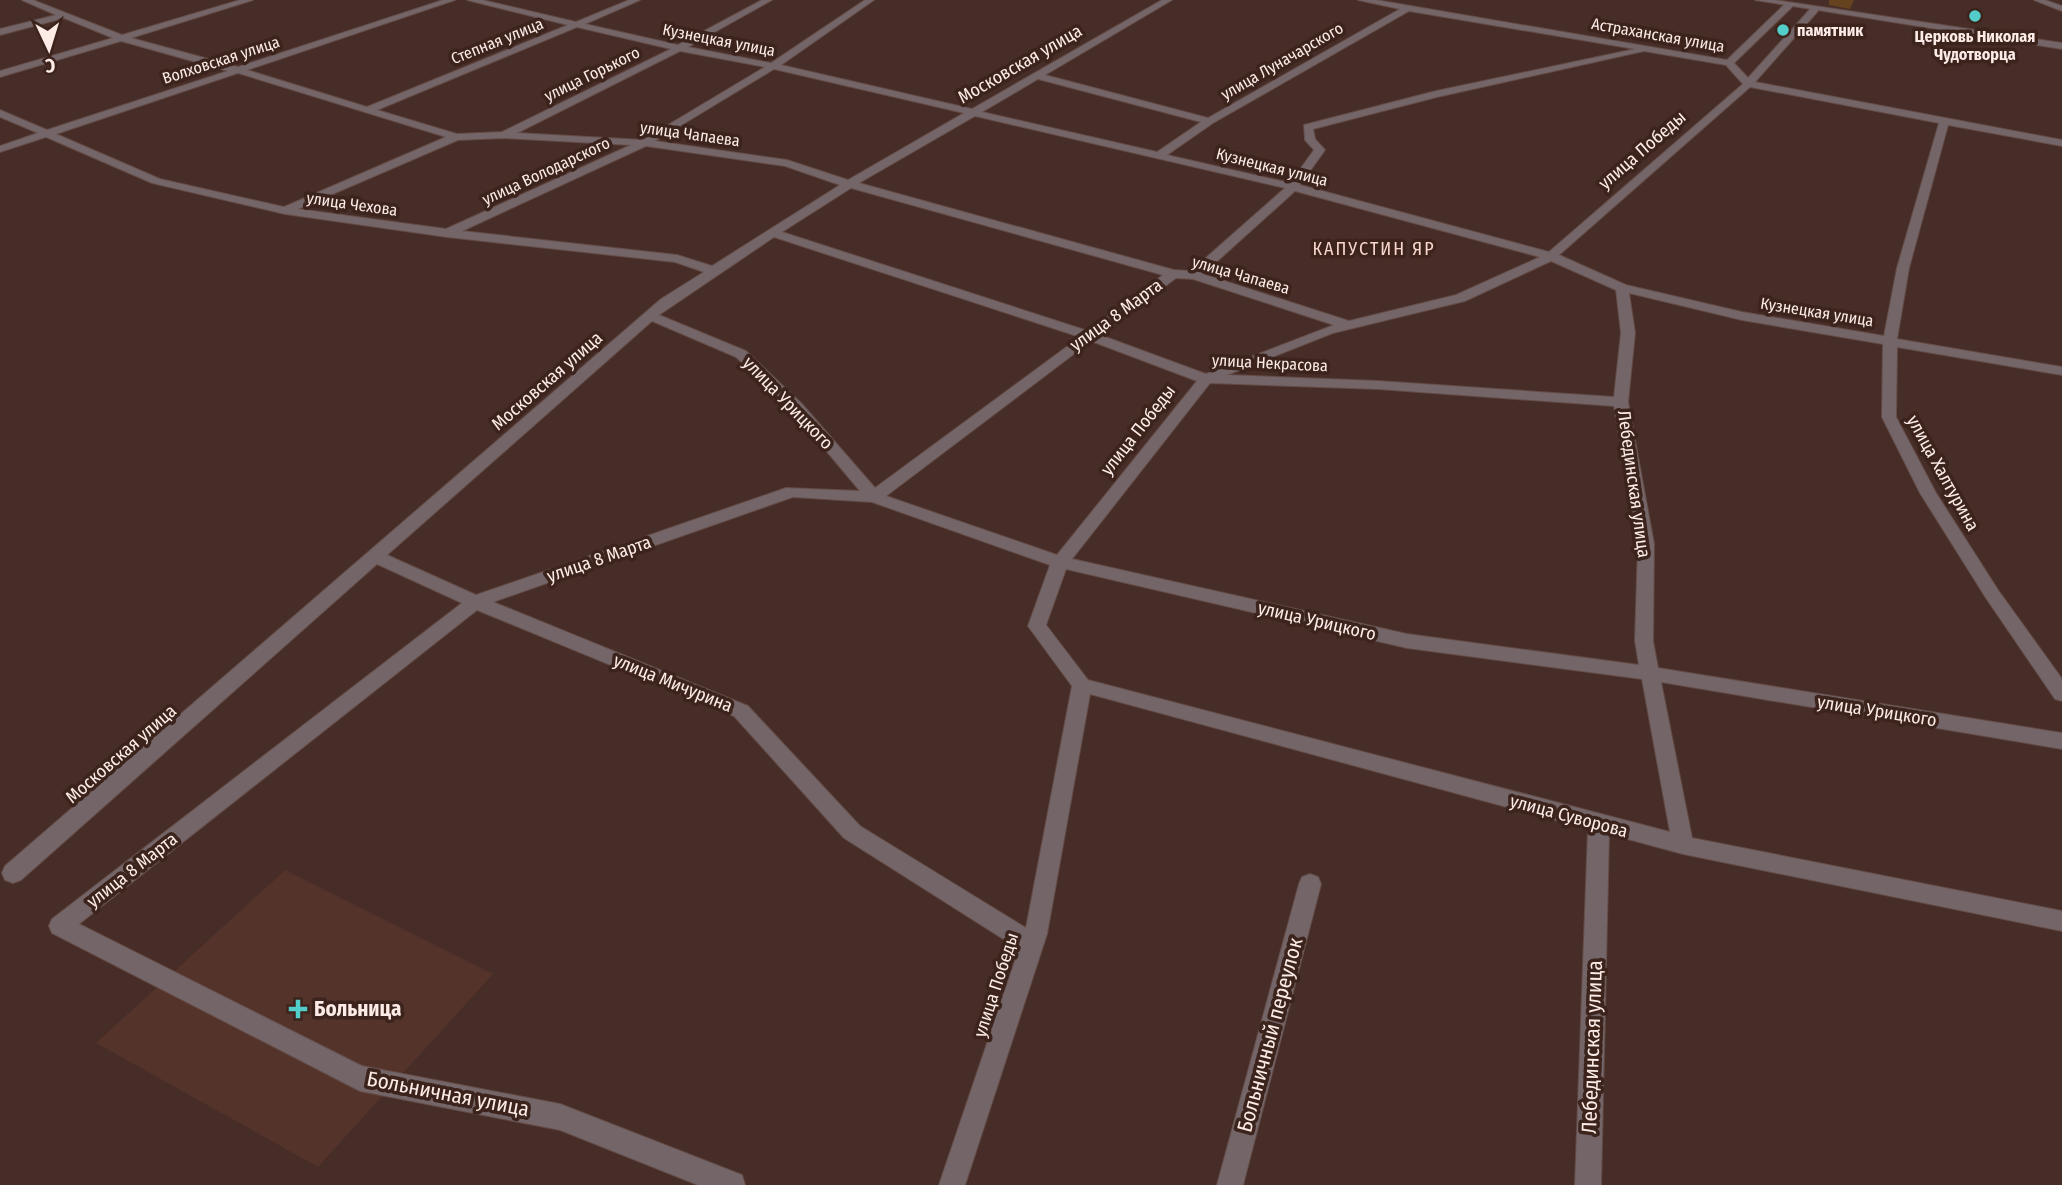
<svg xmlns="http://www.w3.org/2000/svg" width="2062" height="1185" font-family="'Fira Sans Condensed',sans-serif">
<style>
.built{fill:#54332a}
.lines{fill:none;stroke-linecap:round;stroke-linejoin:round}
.minor-casing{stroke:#644b46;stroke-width:2}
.tertiary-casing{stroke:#644b46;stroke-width:2}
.minor{fill:#736568;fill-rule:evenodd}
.tertiary{fill:#736568;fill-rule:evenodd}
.wall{fill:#64431e}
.poi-dot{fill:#53cdc9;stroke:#3c241d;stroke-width:2.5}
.labels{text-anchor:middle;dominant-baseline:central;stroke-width:7;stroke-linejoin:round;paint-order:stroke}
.far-poi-label{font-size:16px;font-weight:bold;fill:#fdebe7;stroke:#3c241d;text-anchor:start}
.far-street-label{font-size:16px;fill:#fdebe7;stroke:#3c241d}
.street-label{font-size:18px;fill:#fdebe7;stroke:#3c241d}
.far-quarter-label{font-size:18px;letter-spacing:2px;fill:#f8d6cd;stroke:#3c241d}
.near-poi-label{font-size:21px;font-weight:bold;fill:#fdebe7;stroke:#3c241d;text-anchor:start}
.near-street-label{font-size:21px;fill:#fdebe7;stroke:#3c241d}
</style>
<rect width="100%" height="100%" fill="#472d27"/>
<path class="built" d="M 285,870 L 493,974 L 318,1167 L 96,1043 Z"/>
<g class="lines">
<g class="minor-casing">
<g id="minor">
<path d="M 22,0 L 33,0 L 122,35 L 240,0 L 253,0 L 131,38 L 238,67 L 443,0 L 455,0 L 247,70 L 367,107 L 568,25 L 467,0 L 482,0 L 576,22 L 629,0 L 640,0 L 585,24 L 678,45 L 762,0 L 772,0 L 688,47 L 771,63 L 865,0 L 874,0 L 781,65 L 972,109 L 1162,0 L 1172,0 L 1045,75 L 1208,118 L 1400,9 L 1358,0 L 1376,0 L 1727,60 L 1786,3 L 1792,3 L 1792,7 L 1734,63 L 1748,78 L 1812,7 L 1818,7 L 1818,11 L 1755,82 L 2062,140 L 2062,146 L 1948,125 L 1909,268 L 1897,339 L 2062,367 L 2062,375 L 1897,347 L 1896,417 L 1936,493 L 1998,590 L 2062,679 L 2062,701 L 2055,699 L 1986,598 L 1920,493 L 1882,417 L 1883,344 L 1742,320 L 1629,293 L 1635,333 L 1628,402 L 1654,544 L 1653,641 L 1658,668 L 2062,733 L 2062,749 L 1661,682 L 1692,838 L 2062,911 L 2062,931 L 1683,854 L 1609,834 L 1601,1185 L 1575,1185 L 1588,829 L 1090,694 L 1047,934 L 965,1185 L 939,1185 L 1019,949 L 844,838 L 734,716 L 477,610 L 79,924 L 362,1066 L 560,1104 L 742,1175 L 745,1185 L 698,1185 L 560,1130 L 360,1091 L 52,933 L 49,926 L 52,919 L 462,603 L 377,564 L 21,880 L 13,883 L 5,880 L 2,873 L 5,866 L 661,299 L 704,272 L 675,262 L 447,237 L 285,214 L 152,183 L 46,137 L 0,152 L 0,146 L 38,133 L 0,117 L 0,110 L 47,130 L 228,71 L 121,41 L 0,77 L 0,71 L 113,38 L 64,18 L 0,35 L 0,29 L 56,15 ZM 1409,11 L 1635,49 L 1436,91 L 1304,125 L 1305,140 L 1314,150 L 1290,183 L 1167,155 L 1213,123 ZM 577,27 L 671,49 L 502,132 L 457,134 L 377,110 ZM 680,51 L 765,67 L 643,140 L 517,133 ZM 1644,51 L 1726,65 L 1743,84 L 1549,252 L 1300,185 L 1325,150 L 1315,139 L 1313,129 L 1437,97 ZM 774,69 L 964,113 L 848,180 L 787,160 L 655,141 ZM 238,73 L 446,137 L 284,207 L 160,179 L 56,134 ZM 1038,79 L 1201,122 L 1157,152 L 982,112 ZM 1750,87 L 1939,123 L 1897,268 L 1884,336 L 1742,312 L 1626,285 L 1559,255 ZM 975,116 L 1285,188 L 1191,271 L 1174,270 L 859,183 ZM 504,138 L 631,145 L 446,229 L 298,209 L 458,140 ZM 646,146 L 785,166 L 840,185 L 712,266 L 677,255 L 462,231 ZM 851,188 L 1163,275 L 1088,331 L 782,232 ZM 1295,191 L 1540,257 L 1456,295 L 1349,321 L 1203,274 ZM 774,237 L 1080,337 L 875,488 L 802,404 L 746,351 L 659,315 ZM 1551,261 L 1616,290 L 1621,333 L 1614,397 L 1378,381 L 1227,375 L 1333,333 L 1465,301 ZM 1176,278 L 1193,279 L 1334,325 L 1206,374 L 1100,335 ZM 652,321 L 736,357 L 792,410 L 860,491 L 786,488 L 476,595 L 387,555 ZM 1091,341 L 1197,381 L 1057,555 L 886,496 ZM 1210,383 L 1378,389 L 1614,406 L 1638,544 L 1635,641 L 1639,665 L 1407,634 L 1072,559 ZM 793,497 L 872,502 L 1050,565 L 1028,626 L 1072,686 L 1026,928 L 860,826 L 748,706 L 493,602 ZM 1066,569 L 1407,648 L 1642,679 L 1670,832 L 1088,680 L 1046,625 Z"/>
<path d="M 2034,0 L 2045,0 L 2062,6 L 2062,11 Z"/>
<path d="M 1310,874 L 1318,877 L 1321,884 L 1243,1185 L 1217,1185 L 1299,884 L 1302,877 Z"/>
</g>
</g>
<g class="tertiary-casing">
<path id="tertiary" d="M 1755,0 L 1775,0 L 2062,43 L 2062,49 Z"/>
</g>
<use href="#minor" class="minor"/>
<use href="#tertiary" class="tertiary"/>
</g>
<path class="wall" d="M 1829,0 L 1854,0 L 1850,9 L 1829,5 Z"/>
<g class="poi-dot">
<circle cx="1975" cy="16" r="7"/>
<circle cx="1783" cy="30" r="7"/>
<path d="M294.5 998.5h7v7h7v7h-7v7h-7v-7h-7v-7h7z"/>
</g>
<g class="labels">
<g class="far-poi-label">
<text x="1797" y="30">памятник</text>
<text x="1975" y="36" text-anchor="middle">Церковь Николая<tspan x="1975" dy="18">Чудотворца</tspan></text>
</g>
<g class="far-street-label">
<text transform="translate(1658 35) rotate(10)">Астраханская улица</text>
<text transform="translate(719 40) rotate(11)">Кузнецкая улица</text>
<text transform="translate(497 41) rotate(-22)">Степная улица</text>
<text transform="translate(221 60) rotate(-18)">Волховская улица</text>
<text transform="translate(1282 61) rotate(-30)">улица Луначарского</text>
<text transform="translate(592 74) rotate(-26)">улица Горького</text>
<text transform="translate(690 134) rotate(8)">улица Чапаева</text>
<text transform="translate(1272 167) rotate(14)">Кузнецкая улица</text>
<text transform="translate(546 171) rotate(-25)">улица Володарского</text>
<text transform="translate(352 204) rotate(8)">улица Чехова</text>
<text transform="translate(1241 275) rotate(16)">улица Чапаева</text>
<text transform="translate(1817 312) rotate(9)">Кузнецкая улица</text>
<text transform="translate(1270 363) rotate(3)">улица Некрасова</text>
</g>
<g class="street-label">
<text transform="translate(1020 64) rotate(-30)">Московская улица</text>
<text transform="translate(1642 150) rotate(-41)">улица Победы</text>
<text transform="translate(1116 315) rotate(-36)">улица 8 Марта</text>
<text transform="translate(547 381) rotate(-41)">Московская улица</text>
<text transform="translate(788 403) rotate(46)">улица Урицкого</text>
<text transform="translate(1138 430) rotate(-52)">улица Победы</text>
<text transform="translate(1943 473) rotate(61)">улица Халтурина</text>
<text transform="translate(1634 484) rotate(82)">Лебединская улица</text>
<text transform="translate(599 559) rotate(-19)">улица 8 Марта</text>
<text transform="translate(1317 621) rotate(13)">улица Урицкого</text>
<text transform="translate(673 683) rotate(22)">улица Мичурина</text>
<text transform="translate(1877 711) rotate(9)">улица Урицкого</text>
<text transform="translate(121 754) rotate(-41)">Московская улица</text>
<text transform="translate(1569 816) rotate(15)">улица Суворова</text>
<text transform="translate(132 870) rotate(-38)">улица 8 Марта</text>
<text transform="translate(996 985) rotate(-72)">улица Победы</text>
</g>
<g class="far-quarter-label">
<text x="1374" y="249">КАПУСТИН ЯР</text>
</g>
<g class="near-poi-label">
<text x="314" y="1009">Больница</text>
</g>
<g class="near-street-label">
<text transform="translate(1270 1035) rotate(-75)">Больничный переулок</text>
<text transform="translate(1592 1047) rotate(-88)">Лебединская улица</text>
<text transform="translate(448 1094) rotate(11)">Больничная улица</text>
</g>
</g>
<g transform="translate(49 49) rotate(176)" stroke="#3c241d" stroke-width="5" paint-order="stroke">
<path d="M0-5L12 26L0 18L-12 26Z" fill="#fdebe7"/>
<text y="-10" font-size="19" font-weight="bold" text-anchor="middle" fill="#fdebe7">С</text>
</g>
</svg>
